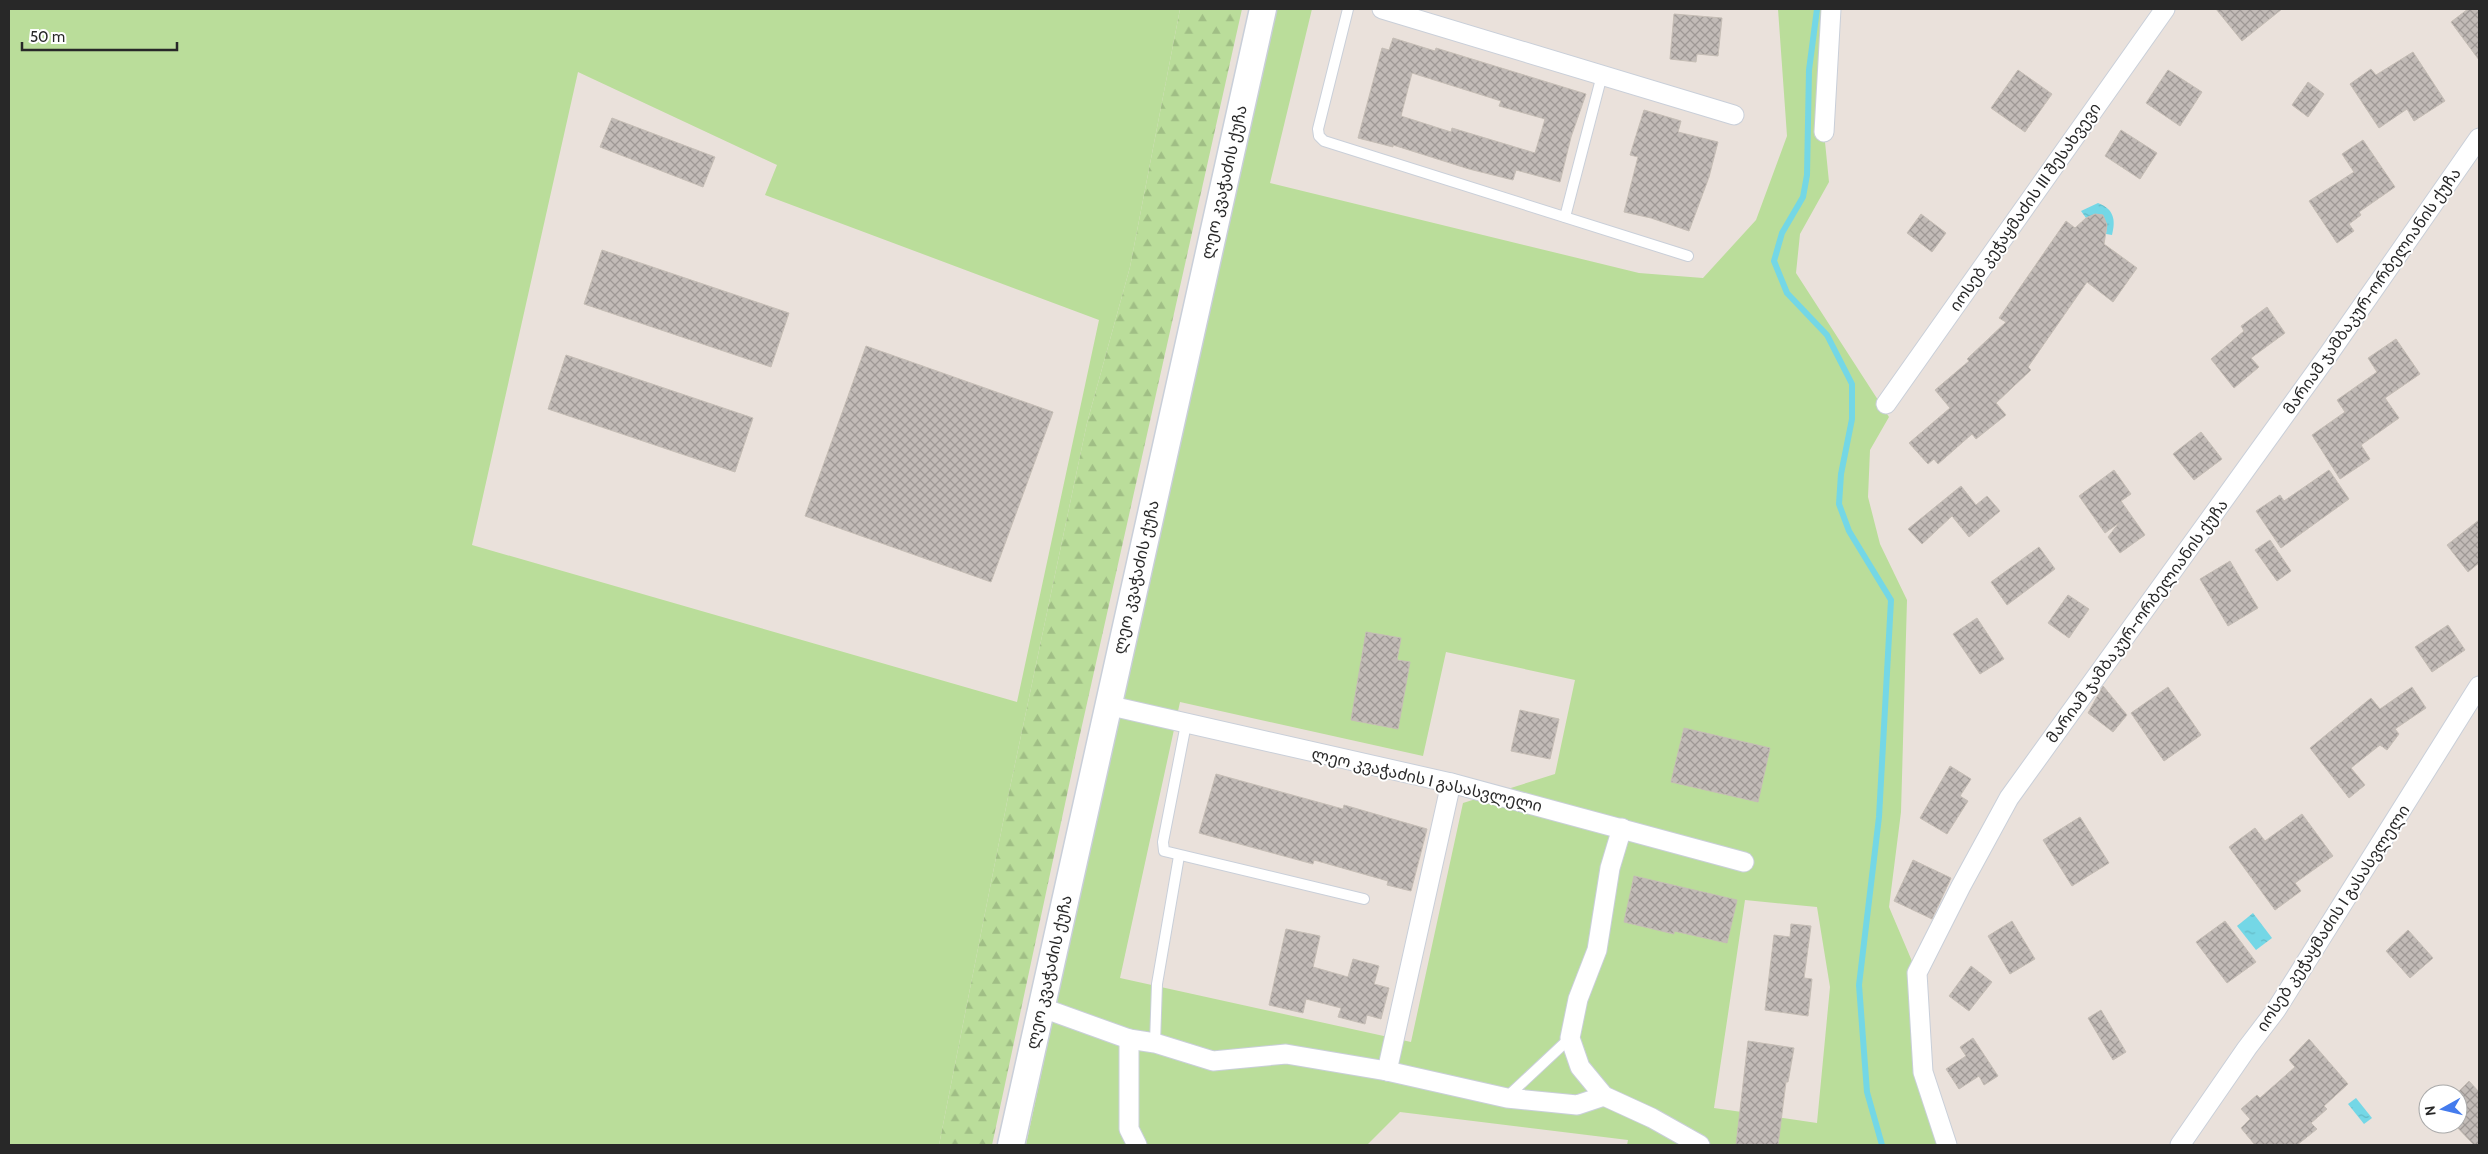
<svg xmlns="http://www.w3.org/2000/svg" width="2488" height="1154" font-family="Cabin,'Noto Sans Georgian',sans-serif">
<style>
.grass{fill:#badd9a;fill-rule:evenodd}
.forest{fill:url(#forest-firs)}
.water{fill:url(#water-ripples)}
.lines{fill:none;stroke-linecap:round;stroke-linejoin:round}
.stream{stroke:#74d7e6;stroke-width:6}
.building{fill:url(#building-cross-hatch);stroke:#c5bdb5;fill-rule:evenodd}
.lane-casing{stroke:#c9cfd9;stroke-width:12}
.street-casing{stroke:#c9cfd9;stroke-width:21}
.secondary-casing{stroke:#c9cfd9;stroke-width:29}
.lane{stroke:#fff;stroke-width:10}
.street{stroke:#fff;stroke-width:19}
.secondary{stroke:#fff;stroke-width:26}
.labels{text-anchor:middle;dominant-baseline:central;stroke-width:4;stroke-linejoin:round;paint-order:stroke}
.street-label{font-size:16px;fill:#282828;stroke:#fff}
</style>
<defs>
<pattern id="forest-firs" width="22" height="20" patternUnits="userSpaceOnUse" patternTransform="scale(1.25)"><rect width="22" height="20" fill="#badd9a"/><path d="M5 1l3.5 6h-7zM16 11l3.5 6h-7z" fill="#a0be85"/></pattern>
<pattern id="water-ripples" width="26" height="14" patternUnits="userSpaceOnUse" patternTransform="scale(1.25)"><rect width="26" height="14" fill="#74d7e6"/><path d="M2 4q2-2 4 0t4 0M15 11q2-2 4 0t4 0" fill="none" stroke="#64b9c5"/></pattern>
<pattern id="building-cross-hatch" width="8" height="8" patternUnits="userSpaceOnUse" patternTransform="scale(1.25)"><rect width="8" height="8" fill="#c2bbb7"/><path d="M0 0l8 8M0 8l8-8" fill="none" stroke="#9e9895"/></pattern>
</defs>
<rect width="100%" height="100%" fill="#eae1db"/>
<g class="grass">
<path d="M 9,9 L 1180,9 L 1130,267 L 1087,423 L 1008,797 L 939,1145 L 9,1145 ZM 578,72 L 777,165 L 765,195 L 1099,320 L 1017,702 L 472,545 Z"/>
<path d="M 1270,9 L 1312,9 L 1270,183 L 1639,273 L 1703,278 L 1756,220 L 1787,136 L 1778,9 L 1831,9 L 1824,132 L 1829,182 L 1800,234 L 1796,273 L 1889,417 L 1870,450 L 1868,497 L 1880,544 L 1907,600 L 1901,812 L 1889,907 L 1917,973 L 1923,1072 L 1947,1145 L 1627,1145 L 1628,1140 L 1400,1112 L 1367,1145 L 1026,1145 ZM 1446,652 L 1575,680 L 1555,774 L 1463,803 L 1411,1042 L 1120,978 L 1180,702 L 1423,756 ZM 1745,900 L 1817,907 L 1830,987 L 1817,1123 L 1714,1108 Z"/>
</g>
<path class="forest" d="M 1180,9 L 1242,9 L 1077,748 L 992,1145 L 939,1145 L 1008,797 L 1087,423 L 1130,267 Z"/>
<g class="water">
<path d="M 2098,203 C 2114,209 2116,220 2112,235 L 2106,234 L 2107,225 L 2102,215 L 2095,214 L 2086,218 L 2081,211 Z"/>
<path d="M 2253,913 L 2272,938 L 2256,950 L 2237,926 Z"/>
<path d="M 2356,1098 L 2372,1118 L 2364,1124 L 2348,1104 Z"/>
</g>
<g class="lines">
<path class="stream" d="M 1817,9 L 1809,70 L 1807,175 L 1803,197 L 1782,233 L 1774,261 L 1787,293 L 1827,335 L 1852,384 L 1852,419 L 1841,474 L 1839,504 L 1849,531 L 1891,600 L 1879,817 L 1859,985 L 1867,1092 L 1882,1145"/>
</g>
<g class="building">
<path d="M 2216,9 L 2282,9 L 2242,41 Z"/>
<path d="M 2468,9 L 2479,9 L 2479,60 L 2451,22 Z"/>
<path d="M 1674,14 L 1722,18 L 1718,56 L 1697,54 L 1696,62 L 1670,59 Z"/>
<path d="M 1393,38 L 1435,51 L 1436,48 L 1586,94 L 1571,137 L 1560,182 L 1516,170 L 1513,180 L 1469,169 L 1393,145 L 1393,147 L 1358,138 L 1382,48 L 1389,50 ZM 1412,73 L 1501,101 L 1499,106 L 1545,119 L 1535,153 L 1452,128 L 1451,132 L 1401,116 Z"/>
<path d="M 2413,52 L 2445,101 L 2414,121 L 2407,109 L 2379,128 L 2350,84 L 2371,69 L 2376,75 Z"/>
<path d="M 2018,70 L 2052,94 L 2025,132 L 1991,108 Z"/>
<path d="M 2168,70 L 2202,92 L 2180,126 L 2146,103 Z"/>
<path d="M 2308,82 L 2324,94 L 2308,117 L 2292,105 Z"/>
<path d="M 1644,110 L 1681,121 L 1678,132 L 1718,142 L 1709,177 L 1689,231 L 1651,218 L 1624,212 L 1638,157 L 1630,155 Z"/>
<path d="M 612,118 L 715,157 L 703,187 L 600,147 Z"/>
<path d="M 2121,130 L 2157,153 L 2140,179 L 2105,156 Z"/>
<path d="M 2363,140 L 2395,187 L 2359,212 L 2361,215 L 2349,224 L 2354,231 L 2337,243 L 2309,201 L 2354,172 L 2342,154 Z"/>
<path d="M 1921,214 L 1946,233 L 1932,252 L 1907,233 Z"/>
<path d="M 2095,214 L 2103,215 L 2107,225 L 2104,244 L 2137,268 L 2113,302 L 2087,282 L 2028,367 L 2031,370 L 1996,403 L 2006,415 L 1976,439 L 1972,434 L 1938,464 L 1934,459 L 1928,464 L 1909,443 L 1950,408 L 1935,390 L 1969,361 L 1967,359 L 2006,322 L 1999,318 L 2066,221 L 2075,228 L 2086,218 Z"/>
<path d="M 602,250 L 789,313 L 771,367 L 584,304 Z"/>
<path d="M 2267,307 L 2285,333 L 2251,358 L 2259,367 L 2234,388 L 2211,359 L 2244,331 L 2241,326 Z"/>
<path d="M 2396,339 L 2420,374 L 2385,398 L 2399,418 L 2361,445 L 2370,459 L 2340,479 L 2312,435 L 2345,412 L 2337,400 L 2377,372 L 2368,358 Z"/>
<path d="M 866,346 L 1053,412 L 991,582 L 805,516 Z"/>
<path d="M 566,355 L 753,418 L 735,472 L 548,409 Z"/>
<path d="M 2201,432 L 2222,459 L 2194,480 L 2173,454 Z"/>
<path d="M 2114,470 L 2131,494 L 2121,501 L 2145,535 L 2120,553 L 2108,537 L 2119,523 L 2105,533 L 2079,496 Z"/>
<path d="M 2329,470 L 2349,499 L 2281,548 L 2256,511 L 2280,495 L 2284,501 Z"/>
<path d="M 1961,486 L 1976,505 L 1987,496 L 2000,511 L 1969,537 L 1952,516 L 1922,544 L 1908,529 Z"/>
<path d="M 2479,520 L 2479,563 L 2468,572 L 2447,545 Z"/>
<path d="M 2270,540 L 2291,571 L 2277,581 L 2255,550 Z"/>
<path d="M 2039,547 L 2055,569 L 2007,605 L 1991,582 Z"/>
<path d="M 2230,561 L 2258,608 L 2228,626 L 2200,579 Z"/>
<path d="M 2068,595 L 2089,609 L 2069,638 L 2048,623 Z"/>
<path d="M 1977,618 L 2004,659 L 1980,674 L 1953,634 Z"/>
<path d="M 2448,625 L 2465,650 L 2432,672 L 2415,647 Z"/>
<path d="M 1366,632 L 1401,638 L 1397,660 L 1410,662 L 1398,729 L 1351,720 Z"/>
<path d="M 2103,686 L 2127,715 L 2113,732 L 2088,713 Z"/>
<path d="M 2168,687 L 2201,735 L 2164,761 L 2131,713 Z"/>
<path d="M 2412,687 L 2426,708 L 2395,729 L 2399,734 L 2387,750 L 2380,745 L 2351,768 L 2365,785 L 2349,798 L 2310,748 L 2371,698 L 2380,709 Z"/>
<path d="M 1520,710 L 1559,719 L 1550,759 L 1511,751 Z"/>
<path d="M 1684,728 L 1770,748 L 1758,802 L 1671,782 Z"/>
<path d="M 1950,766 L 1971,779 L 1960,796 L 1968,801 L 1947,834 L 1920,818 Z"/>
<path d="M 1216,774 L 1343,809 L 1344,805 L 1427,829 L 1411,891 L 1387,885 L 1388,881 L 1314,860 L 1313,864 L 1199,833 Z"/>
<path d="M 2302,814 L 2333,856 L 2295,883 L 2301,891 L 2275,910 L 2229,847 L 2255,828 L 2265,841 Z"/>
<path d="M 2080,817 L 2109,863 L 2072,886 L 2043,840 Z"/>
<path d="M 1913,860 L 1951,878 L 1932,919 L 1894,901 Z"/>
<path d="M 1634,876 L 1737,900 L 1727,943 L 1674,931 L 1674,934 L 1624,922 Z"/>
<path d="M 2012,921 L 2035,959 L 2010,974 L 1988,936 Z"/>
<path d="M 2225,921 L 2256,962 L 2227,983 L 2196,942 Z"/>
<path d="M 1791,924 L 1811,926 L 1804,978 L 1812,979 L 1808,1016 L 1765,1010 L 1774,935 L 1790,937 Z"/>
<path d="M 1286,929 L 1320,936 L 1313,967 L 1348,977 L 1353,959 L 1379,966 L 1374,984 L 1389,988 L 1381,1019 L 1367,1015 L 1365,1024 L 1338,1017 L 1341,1008 L 1306,999 L 1303,1013 L 1269,1005 Z"/>
<path d="M 2408,930 L 2433,958 L 2410,978 L 2386,951 Z"/>
<path d="M 1971,966 L 1992,982 L 1969,1011 L 1949,996 Z"/>
<path d="M 2101,1010 L 2126,1052 L 2113,1060 L 2088,1018 Z"/>
<path d="M 1973,1038 L 1998,1076 L 1984,1085 L 1979,1076 L 1959,1089 L 1946,1069 L 1966,1056 L 1960,1047 Z"/>
<path d="M 2309,1039 L 2348,1084 L 2324,1106 L 2327,1109 L 2311,1123 L 2317,1129 L 2297,1145 L 2255,1145 L 2241,1128 L 2250,1119 L 2241,1109 L 2257,1095 L 2260,1098 L 2295,1067 L 2289,1060 Z"/>
<path d="M 1748,1041 L 1794,1048 L 1788,1082 L 1786,1082 L 1778,1145 L 1736,1145 Z"/>
<path d="M 2469,1081 L 2479,1092 L 2479,1145 L 2474,1145 L 2454,1124 L 2458,1124 L 2458,1094 L 2456,1094 Z"/>
</g>
<g class="lines">
<g class="lane-casing">
<g id="lane">
<path d="M 1348,9 L 1318,129 L 1319,136 L 1324,141 L 1688,256"/>
<path d="M 1565,217 L 1602,75"/>
<path d="M 1186,724 L 1163,842 L 1164,851 L 1364,899"/>
<path d="M 1155,1043 L 1157,984 L 1179,856"/>
<path d="M 1507,1097 L 1570,1038"/>
</g>
</g>
<g class="street-casing">
<g id="street">
<path d="M 1382,9 L 1734,115"/>
<path d="M 1824,132 L 1831,9"/>
<path d="M 1886,404 L 2165,9"/>
<path d="M 1107,705 L 1451,783 L 1744,862"/>
<path d="M 1622,828 L 1610,868 L 1597,950 L 1578,999 L 1570,1038 L 1580,1067 L 1604,1096 L 1652,1118 L 1700,1145"/>
<path d="M 1040,1007 L 1129,1039 L 1129,1129 L 1137,1145"/>
<path d="M 1129,1039 L 1155,1043 L 1213,1061 L 1286,1054 L 1387,1071 L 1507,1098 L 1577,1105 L 1604,1096"/>
<path d="M 1387,1071 L 1451,783"/>
<path d="M 1947,1145 L 1923,1072 L 1917,973 L 1961,886 L 2009,798 L 2328,355 L 2479,138"/>
<path d="M 2180,1145 L 2247,1048 L 2276,1010 L 2479,686"/>
</g>
</g>
<g class="secondary-casing">
<path id="secondary" d="M 1011,1145 L 1263,9"/>
</g>
<use href="#lane" class="lane"/>
<use href="#street" class="street"/>
<use href="#secondary" class="secondary"/>
</g>
<g class="labels">
<g class="street-label">
<text transform="translate(1224 182) rotate(-77)">ლეო კვაჭაძის ქუჩა</text>
<text transform="translate(2025 207) rotate(-55)">იოსებ კეჭაყმაძის III შესახვევი</text>
<text transform="translate(2372 291) rotate(-55)">მარიამ ჯამბაკურ-ორბელიანის ქუჩა</text>
<text transform="translate(1136 577) rotate(-77)">ლეო კვაჭაძის ქუჩა</text>
<text transform="translate(2137 621) rotate(-54)">მარიამ ჯამბაკურ-ორბელიანის ქუჩა</text>
<text transform="translate(1427 780) rotate(13)">ლეო კვაჭაძის I გასასვლელი</text>
<text transform="translate(2333 918) rotate(-57)">იოსებ კეჭაყმაძის I გასასვლელი</text>
<text transform="translate(1049 972) rotate(-77)">ლეო კვაჭაძის ქუჩა</text>
</g>
</g>
<rect width="2488" height="1154" fill="none" stroke="#282828" stroke-width="20"/>
<g transform="translate(2443 1109) rotate(262)"><circle r="24" fill="#ffffff" stroke="#a9a9a9"/>
<path d="M0-4L9 19L0 12L-9 19Z" fill="#447bed"/>
<text y="-8" font-size="14" font-weight="bold" text-anchor="middle" fill="#282828">N</text>
</g>
<path d="M22 42v8h155v-8" fill="none" stroke="#282828" stroke-width="2.5"/>
<text x="30" y="42" font-size="15" fill="#282828" stroke="#ffffff" stroke-width="4" paint-order="stroke">50 m</text>
</svg>
